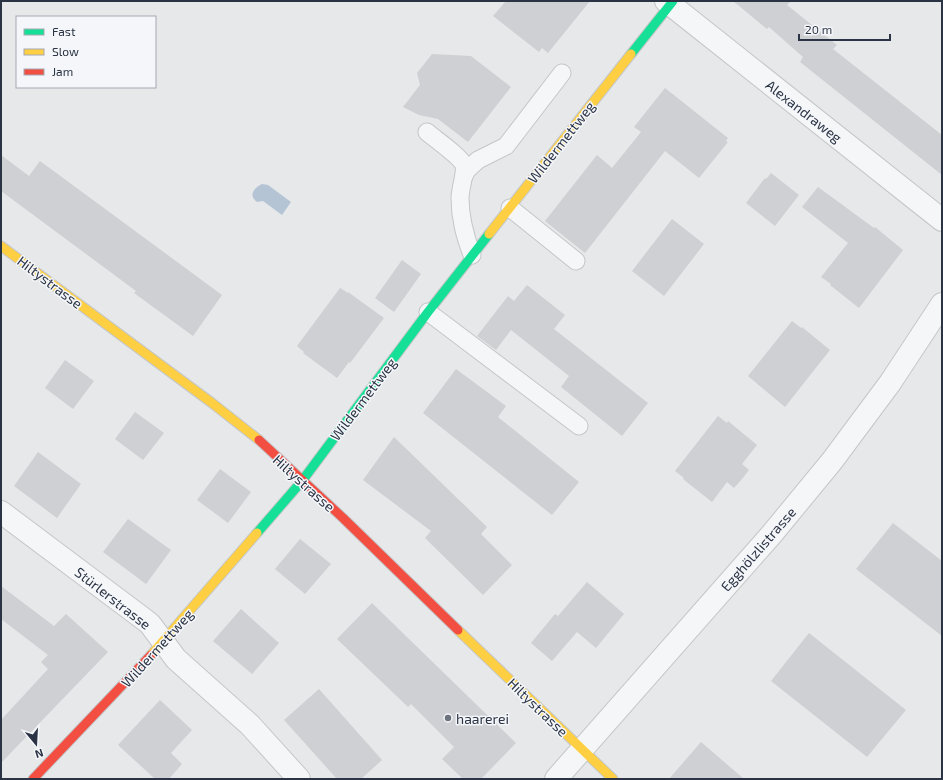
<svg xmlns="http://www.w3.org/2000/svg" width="943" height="780" font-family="'Exo 2',sans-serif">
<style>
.water{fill:#b4c4d5}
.building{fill:#ced0d3}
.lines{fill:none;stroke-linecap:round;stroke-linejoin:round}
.lane-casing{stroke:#c4c6c8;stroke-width:19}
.street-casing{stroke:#c4c6c8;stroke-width:24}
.fast-casing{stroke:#c4c6c8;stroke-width:11}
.slow-casing{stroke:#c4c6c8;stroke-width:11}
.jam-casing{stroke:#c4c6c8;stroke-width:11}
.lane{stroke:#f5f6f7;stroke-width:17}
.street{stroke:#f5f6f7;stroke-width:22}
.fast{stroke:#16e098;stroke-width:9}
.slow{stroke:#ffcf43;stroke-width:9}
.jam{stroke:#f24e42;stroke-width:9}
.poi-dot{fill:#6c737f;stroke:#f4f6f9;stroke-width:1.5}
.labels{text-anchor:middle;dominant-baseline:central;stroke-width:3;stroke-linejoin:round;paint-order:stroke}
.street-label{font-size:14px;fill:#2b3445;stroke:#f4f6f9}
.poi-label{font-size:14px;fill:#2b3445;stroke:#f4f6f9;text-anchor:start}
</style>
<rect width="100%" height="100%" fill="#e6e8ea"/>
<path class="water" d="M 262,184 L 268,185 L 291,202 L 282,215 L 263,201 L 257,202 C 248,195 254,188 262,184 Z"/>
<g class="building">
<path d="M 506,1 L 590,1 L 548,53 L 542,48 L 539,52 L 493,16 Z"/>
<path d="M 733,1 L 791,1 L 787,5 L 837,45 L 833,49 L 942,135 L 942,175 L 800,62 L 803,57 L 769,27 L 767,29 Z"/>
<path d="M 432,54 L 471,56 L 511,87 L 468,142 L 438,119 L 419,115 L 403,107 L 420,85 L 417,73 Z"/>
<path d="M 665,88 L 728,138 L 726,141 L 728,142 L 699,178 L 665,151 L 585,253 L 545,221 L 597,155 L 612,168 L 641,132 L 634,127 Z"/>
<path d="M 1,155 L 29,176 L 40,161 L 222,295 L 193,336 L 134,293 L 136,291 L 1,191 Z"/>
<path d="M 771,173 L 799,195 L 775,226 L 746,203 L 765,178 L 766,179 Z"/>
<path d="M 818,187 L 874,228 L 875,227 L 903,250 L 859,308 L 830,285 L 831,284 L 821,277 L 848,243 L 802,207 Z"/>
<path d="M 672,219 L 704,244 L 664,296 L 632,271 Z"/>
<path d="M 402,260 L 421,274 L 394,312 L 375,298 Z"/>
<path d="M 527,285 L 565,315 L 554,329 L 648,403 L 622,436 L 561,387 L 569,376 L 511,330 L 496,350 L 477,336 L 508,296 L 514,301 Z"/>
<path d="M 340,288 L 348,293 L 348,292 L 384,318 L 350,363 L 349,362 L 337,378 L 303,353 L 304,352 L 297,346 Z"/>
<path d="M 792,321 L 801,328 L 802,327 L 830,350 L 785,407 L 748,376 Z"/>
<path d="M 65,360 L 94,381 L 73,409 L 45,388 Z"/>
<path d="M 456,369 L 506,406 L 498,417 L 579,482 L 552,515 L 423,413 Z"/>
<path d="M 135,412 L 164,433 L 143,460 L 115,439 Z"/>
<path d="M 718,416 L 727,423 L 728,421 L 757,445 L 742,464 L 749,470 L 742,479 L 734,488 L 727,482 L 712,502 L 683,479 L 684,478 L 675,471 Z"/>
<path d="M 394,437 L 487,527 L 481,534 L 512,565 L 483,595 L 425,538 L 431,531 L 363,480 Z"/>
<path d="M 38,452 L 81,484 L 57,518 L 14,486 Z"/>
<path d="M 220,469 L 251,492 L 228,523 L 197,500 Z"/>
<path d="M 128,519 L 171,550 L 146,584 L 103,552 Z"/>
<path d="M 893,523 L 942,561 L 942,636 L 856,569 Z"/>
<path d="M 300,539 L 331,564 L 305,594 L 275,569 Z"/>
<path d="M 587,582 L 624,614 L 596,648 L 577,632 L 552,661 L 531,643 L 555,614 L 558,616 Z"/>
<path d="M 1,586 L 54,626 L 66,614 L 108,652 L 1,763 L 1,720 L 48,669 L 41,662 L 48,655 L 1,619 Z"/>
<path d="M 372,603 L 516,743 L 481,779 L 463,779 L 442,759 L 454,747 L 411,704 L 408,707 L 337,639 Z"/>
<path d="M 241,609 L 279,643 L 252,674 L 213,641 Z"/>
<path d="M 809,633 L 906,710 L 867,757 L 771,681 Z"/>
<path d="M 319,689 L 382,760 L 361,779 L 337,779 L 284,720 Z"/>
<path d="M 160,700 L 192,730 L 171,753 L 182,764 L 169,779 L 155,779 L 118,745 Z"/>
<path d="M 701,742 L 744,779 L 669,779 Z"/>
</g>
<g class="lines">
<g class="lane-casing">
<g id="lane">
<path d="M 427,132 C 435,139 460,156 464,165 C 466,172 460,189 460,198 C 460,219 465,236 472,255"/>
<path d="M 464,176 L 467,170 L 478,160 L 506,146 L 562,73"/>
<path d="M 510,208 L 576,261"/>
<path d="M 428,312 L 579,426"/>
</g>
</g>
<g class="street-casing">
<g id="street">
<path d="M 666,1 L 942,220"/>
<path d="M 1,512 L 145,620 L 150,624 L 176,659 L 250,725 L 299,779"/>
<path d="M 556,779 L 771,535 L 832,461 L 890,383 L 942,304"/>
</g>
</g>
<g class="fast-casing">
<g id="fast">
<path d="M 631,54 L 673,1"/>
<path d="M 257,533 L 302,481 L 428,312 L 489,234"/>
</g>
</g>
<g class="slow-casing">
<g id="slow">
<path d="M 489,234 L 631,54"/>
<path d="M 1,246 L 212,403 L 259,440"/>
<path d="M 458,630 L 613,779"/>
<path d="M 151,655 L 257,533"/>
</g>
</g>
<g class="jam-casing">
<g id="jam">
<path d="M 259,440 L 343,518 L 458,630"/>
<path d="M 33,779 L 151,655"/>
</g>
</g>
<use href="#lane" class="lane"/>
<use href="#street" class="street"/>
<use href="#fast" class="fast"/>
<use href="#slow" class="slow"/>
<use href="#jam" class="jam"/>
</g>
<circle class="poi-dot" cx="448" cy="718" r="4"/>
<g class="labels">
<g class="street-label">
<text transform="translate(804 111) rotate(38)">Alexandraweg</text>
<text transform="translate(561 142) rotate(-52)">Wildermettweg</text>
<text transform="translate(50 282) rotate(37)">Hiltystrasse</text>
<text transform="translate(363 399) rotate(-53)">Wildermettweg</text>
<text transform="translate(304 483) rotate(42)">Hiltystrasse</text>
<text transform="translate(758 549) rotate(-49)">Egghölzlistrasse</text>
<text transform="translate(113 598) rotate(38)">Stürlerstrasse</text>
<text transform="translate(157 648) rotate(-48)">Wildermettweg</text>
<text transform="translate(538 707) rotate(44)">Hiltystrasse</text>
</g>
<g class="poi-label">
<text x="456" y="718">haarerei</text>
</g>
</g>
<rect width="943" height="780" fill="none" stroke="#2b3445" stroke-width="4"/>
<rect x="16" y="16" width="140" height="72" fill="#f4f6f9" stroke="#a4a8b1"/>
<rect x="24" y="29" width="20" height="6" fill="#16e098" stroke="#a4a8b1"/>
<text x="52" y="36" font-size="12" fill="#2b3445">Fast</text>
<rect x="24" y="49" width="20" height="6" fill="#ffcf43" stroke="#a4a8b1"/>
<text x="52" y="56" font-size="12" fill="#2b3445">Slow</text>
<rect x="24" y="69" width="20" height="6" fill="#f24e42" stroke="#a4a8b1"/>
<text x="52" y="76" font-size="12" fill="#2b3445">Jam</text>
<g transform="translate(36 744) rotate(162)" stroke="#f4f6f9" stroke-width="3" paint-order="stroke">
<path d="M0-3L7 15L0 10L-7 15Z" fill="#2b3445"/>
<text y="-6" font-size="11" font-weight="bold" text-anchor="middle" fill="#2b3445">N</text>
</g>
<path d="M799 34v6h91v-6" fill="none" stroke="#2b3445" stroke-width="2"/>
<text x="805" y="34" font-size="12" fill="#2b3445" stroke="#f4f6f9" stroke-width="3" paint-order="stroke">20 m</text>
</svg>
